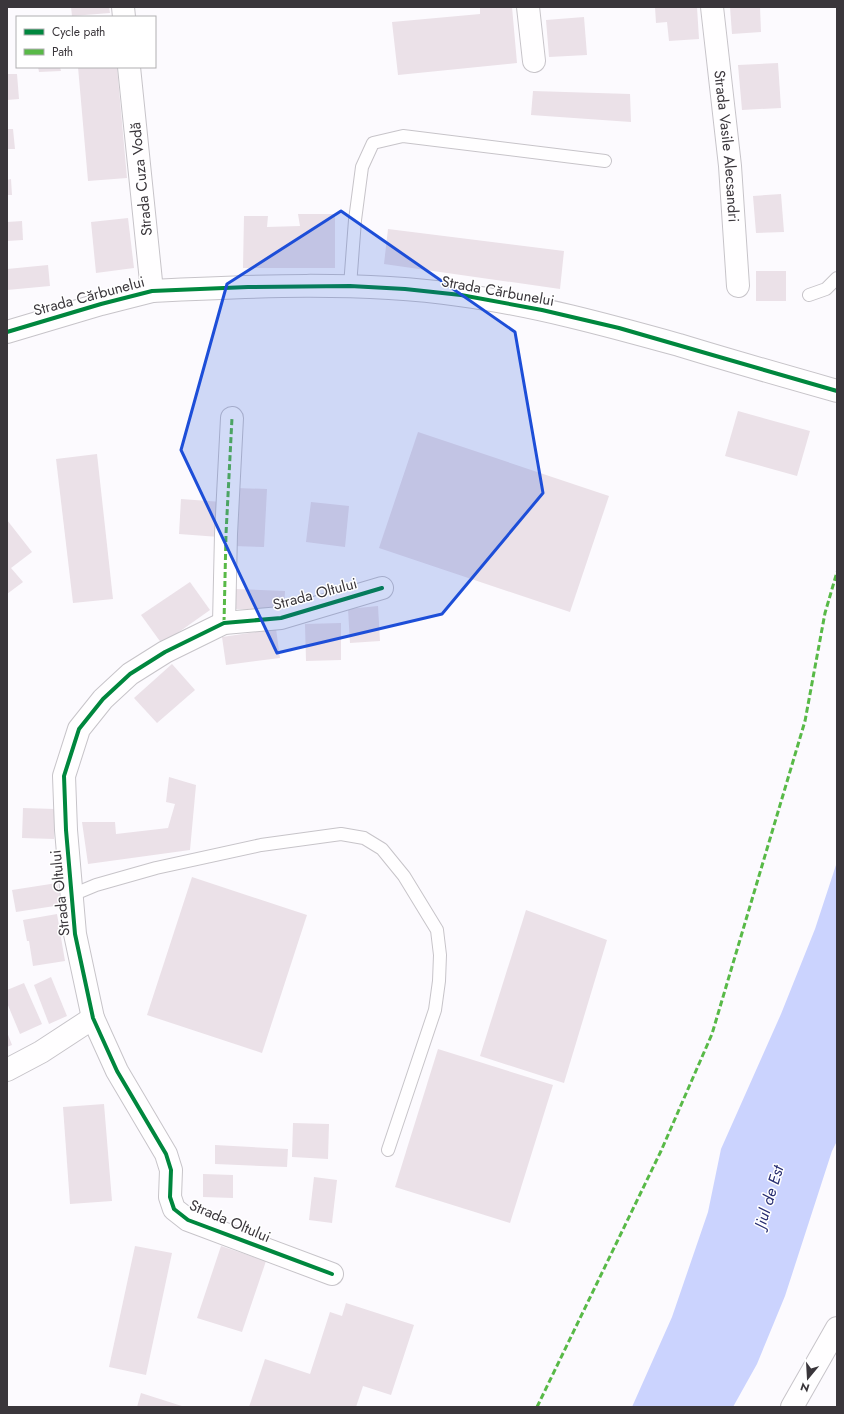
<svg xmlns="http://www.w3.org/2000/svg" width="844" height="1414" font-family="Jost,sans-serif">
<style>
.water{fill:#cbd3fe}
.building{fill:#ebe1e8}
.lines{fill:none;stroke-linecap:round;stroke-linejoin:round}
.lane-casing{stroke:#c7c4c9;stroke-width:14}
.street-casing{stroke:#c7c4c9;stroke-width:24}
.secondary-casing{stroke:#c7c4c9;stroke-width:24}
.lane{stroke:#fffeff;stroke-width:12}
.street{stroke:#fffeff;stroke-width:22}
.secondary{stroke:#fffeff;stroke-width:22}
.quiet{stroke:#58b947;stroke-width:3;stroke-dasharray:6 3;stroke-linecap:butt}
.cycleway-casing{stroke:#fff;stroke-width:6}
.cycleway{stroke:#00873e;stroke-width:4}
.marked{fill:#1d4ed8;fill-opacity:0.2;stroke:#1d4ed8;stroke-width:3;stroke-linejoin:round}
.labels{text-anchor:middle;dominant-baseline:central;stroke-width:3;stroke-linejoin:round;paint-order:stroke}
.street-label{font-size:15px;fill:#3a363b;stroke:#fff}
.water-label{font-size:16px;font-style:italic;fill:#292f72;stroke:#fff}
</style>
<rect width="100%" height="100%" fill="#fcfafe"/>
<path class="water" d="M 837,862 L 837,1141 L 832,1151 L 785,1296 L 757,1364 L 733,1407 L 632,1407 L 672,1317 L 708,1212 L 721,1149 L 781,1014 L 815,929 Z"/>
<g class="building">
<path d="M 71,7 L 109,7 L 110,13 L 72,16 Z"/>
<path d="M 480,7 L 512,7 L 517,63 L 398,75 L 392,22 L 480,14 Z"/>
<path d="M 655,7 L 697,7 L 699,39 L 669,41 L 667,22 L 656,23 Z"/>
<path d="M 730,7 L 760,7 L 761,32 L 732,34 Z"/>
<path d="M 584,17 L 587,55 L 549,57 L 546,20 Z"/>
<path d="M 778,63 L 781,108 L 742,110 L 738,65 Z"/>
<path d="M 38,67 L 60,67 L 61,71 L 39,72 Z"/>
<path d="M 78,67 L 117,67 L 127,178 L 88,181 Z"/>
<path d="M 7,74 L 17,74 L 19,99 L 7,100 Z"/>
<path d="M 533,91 L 630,94 L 631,122 L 531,115 Z"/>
<path d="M 7,129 L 13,129 L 15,149 L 7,149 Z"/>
<path d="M 11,179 L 12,195 L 7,195 L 7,180 Z"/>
<path d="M 781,194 L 784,232 L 756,233 L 753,196 Z"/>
<path d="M 298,214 L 335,214 L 335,268 L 243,268 L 244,216 L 268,216 L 267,227 L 300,226 Z"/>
<path d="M 128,218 L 134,268 L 96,273 L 91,222 Z"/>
<path d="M 22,221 L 23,240 L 7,241 L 7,222 Z"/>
<path d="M 388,229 L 564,251 L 560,289 L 384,264 Z"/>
<path d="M 48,265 L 50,286 L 7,290 L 7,269 Z"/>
<rect x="756" y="271" width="30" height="30"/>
<path d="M 738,411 L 810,431 L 797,476 L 725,456 Z"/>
<path d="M 418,432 L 609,496 L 570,612 L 379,548 Z"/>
<path d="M 97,454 L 113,599 L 73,603 L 56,459 Z"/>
<path d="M 236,488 L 267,489 L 264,547 L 234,546 Z"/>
<path d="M 181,499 L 222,502 L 219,537 L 179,534 Z"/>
<path d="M 311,502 L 349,506 L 345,547 L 306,542 Z"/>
<path d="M 7,520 L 32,552 L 11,568 L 23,582 L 7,594 Z"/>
<path d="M 190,582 L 210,610 L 162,644 L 141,615 Z"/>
<path d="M 236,589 L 285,591 L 284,611 L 235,609 Z"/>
<path d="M 378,606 L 380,641 L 350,643 L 348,609 Z"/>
<path d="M 341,623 L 341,660 L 306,661 L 305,624 Z"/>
<path d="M 276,629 L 280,658 L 226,665 L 222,637 Z"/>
<path d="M 172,664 L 195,690 L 157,723 L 134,698 Z"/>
<path d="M 169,777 L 196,785 L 190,850 L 88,864 L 82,822 L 115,822 L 116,834 L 168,828 L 175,804 L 166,802 Z"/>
<path d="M 23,808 L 55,809 L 54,839 L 22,838 Z"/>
<path d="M 192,877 L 307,915 L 262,1053 L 147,1015 Z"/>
<path d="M 57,883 L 61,905 L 16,912 L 12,890 Z"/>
<path d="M 526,910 L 607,940 L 564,1083 L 480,1056 Z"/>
<path d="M 57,914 L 65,961 L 33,966 L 29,941 L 27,941 L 23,920 Z"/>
<path d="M 51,977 L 67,1016 L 49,1024 L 34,985 Z"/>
<path d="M 24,983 L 42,1024 L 20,1034 L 7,1003 L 7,990 Z"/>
<path d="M 7,1032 L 12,1045 L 7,1047 Z"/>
<path d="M 438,1049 L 553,1085 L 510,1223 L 395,1187 Z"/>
<path d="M 104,1104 L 112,1201 L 70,1204 L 63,1107 Z"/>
<path d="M 293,1123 L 329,1124 L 328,1159 L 292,1157 Z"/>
<path d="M 215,1145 L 288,1149 L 287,1167 L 215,1164 Z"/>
<path d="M 203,1174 L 233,1175 L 233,1198 L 203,1197 Z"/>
<path d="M 314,1177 L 337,1180 L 332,1223 L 309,1220 Z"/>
<path d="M 135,1246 L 172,1253 L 146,1375 L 109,1367 Z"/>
<path d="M 221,1246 L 266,1261 L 242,1332 L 197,1318 Z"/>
<path d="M 346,1303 L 414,1325 L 391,1395 L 363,1386 L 356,1407 L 249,1407 L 265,1359 L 310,1374 L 330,1312 L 342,1316 Z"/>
<path d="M 141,1393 L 185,1407 L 137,1407 Z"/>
</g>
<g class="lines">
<g class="lane-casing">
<g id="lane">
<path d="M 350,286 L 355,220 L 362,167 L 373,143 L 403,136 L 605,161"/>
<path d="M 809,295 L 826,289 L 837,278"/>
<path d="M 72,895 L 96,885 L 156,868 L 261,845 L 341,834 L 364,838 L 382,849 L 404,876 L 437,930 L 440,955 L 439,981 L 435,1010 L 388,1150"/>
</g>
</g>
<g class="street-casing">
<g id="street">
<path d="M 528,7 L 534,61"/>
<path id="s1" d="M 712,7 L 730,166 L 738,286"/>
<path d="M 152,291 C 255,286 358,281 460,295 C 534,305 607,325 679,345 C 731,361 784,376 837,391"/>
<path d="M 224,623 L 226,534 L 232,418"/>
<path d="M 7,1070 L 41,1052 L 93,1018"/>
<path d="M 332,1274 L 188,1220 L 174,1209 L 170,1197 L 171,1170 L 166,1154 L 117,1071 L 93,1018 L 75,934 L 66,830 L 64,776 L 79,729 L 103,699 L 130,674 L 165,652 L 224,623 L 281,618 L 382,588"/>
<path d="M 792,1407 L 837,1328"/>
</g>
</g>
<g class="secondary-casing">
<g id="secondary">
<path d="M 123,7 L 124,17"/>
<path d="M 7,332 L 101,304 L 152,291 L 129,67"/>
</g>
</g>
<use href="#lane" class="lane"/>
<use href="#street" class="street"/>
<use href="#secondary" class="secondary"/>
<g class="quiet">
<path d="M 224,623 L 226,534 L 232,418"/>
<path d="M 537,1407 L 661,1151 L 712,1034 L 805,721 L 825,613 L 837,572"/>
</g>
<g class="cycleway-casing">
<g id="cycleway">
<path d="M 7,332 L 101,304 L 152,291 L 248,287 L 350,286 L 405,289 L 461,295 L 542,310 L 619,328 L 837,391"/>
<path d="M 332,1274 L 188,1220 L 174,1209 L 170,1197 L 171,1170 L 166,1154 L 117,1071 L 93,1018 L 75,934 L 66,830 L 64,776 L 79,729 L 103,699 L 130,674 L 165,652 L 224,623 L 281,618 L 382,588"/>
</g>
</g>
<use href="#cycleway" class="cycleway"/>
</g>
<path class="marked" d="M 341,211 L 515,332 L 543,493 L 442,614 L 277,653 L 181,450 L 227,284 Z"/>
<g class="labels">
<g class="street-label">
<text stroke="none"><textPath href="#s1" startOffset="140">Strada Vasile Alecsandri</textPath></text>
<text transform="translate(141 179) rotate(-96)">Strada Cuza Vodă</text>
<text transform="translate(498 291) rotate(10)">Strada Cărbunelui</text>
<text transform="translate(89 296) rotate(-15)">Strada Cărbunelui</text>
<text transform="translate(315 594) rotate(-15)">Strada Oltului</text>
<text transform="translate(60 893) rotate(-96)">Strada Oltului</text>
<text transform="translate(230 1221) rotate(23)">Strada Oltului</text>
</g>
<g class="water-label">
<text transform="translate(769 1197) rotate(-73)">Jiul de Est</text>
</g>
</g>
<rect width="844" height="1414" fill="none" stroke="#3a363b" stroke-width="16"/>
<rect x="16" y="16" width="140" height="52" fill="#ffffff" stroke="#b0afb1"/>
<rect x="24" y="29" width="20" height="6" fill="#00873e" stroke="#b0afb1"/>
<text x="52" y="36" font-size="12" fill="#3a363b">Cycle path</text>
<rect x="24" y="49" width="20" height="6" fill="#58b947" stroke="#b0afb1"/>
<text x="52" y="56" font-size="12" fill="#3a363b">Path</text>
<g transform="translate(808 1378) rotate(198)" stroke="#ffffff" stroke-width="3" paint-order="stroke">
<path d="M0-3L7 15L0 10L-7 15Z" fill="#3a363b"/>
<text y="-6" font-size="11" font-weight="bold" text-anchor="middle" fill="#3a363b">N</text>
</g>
</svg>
